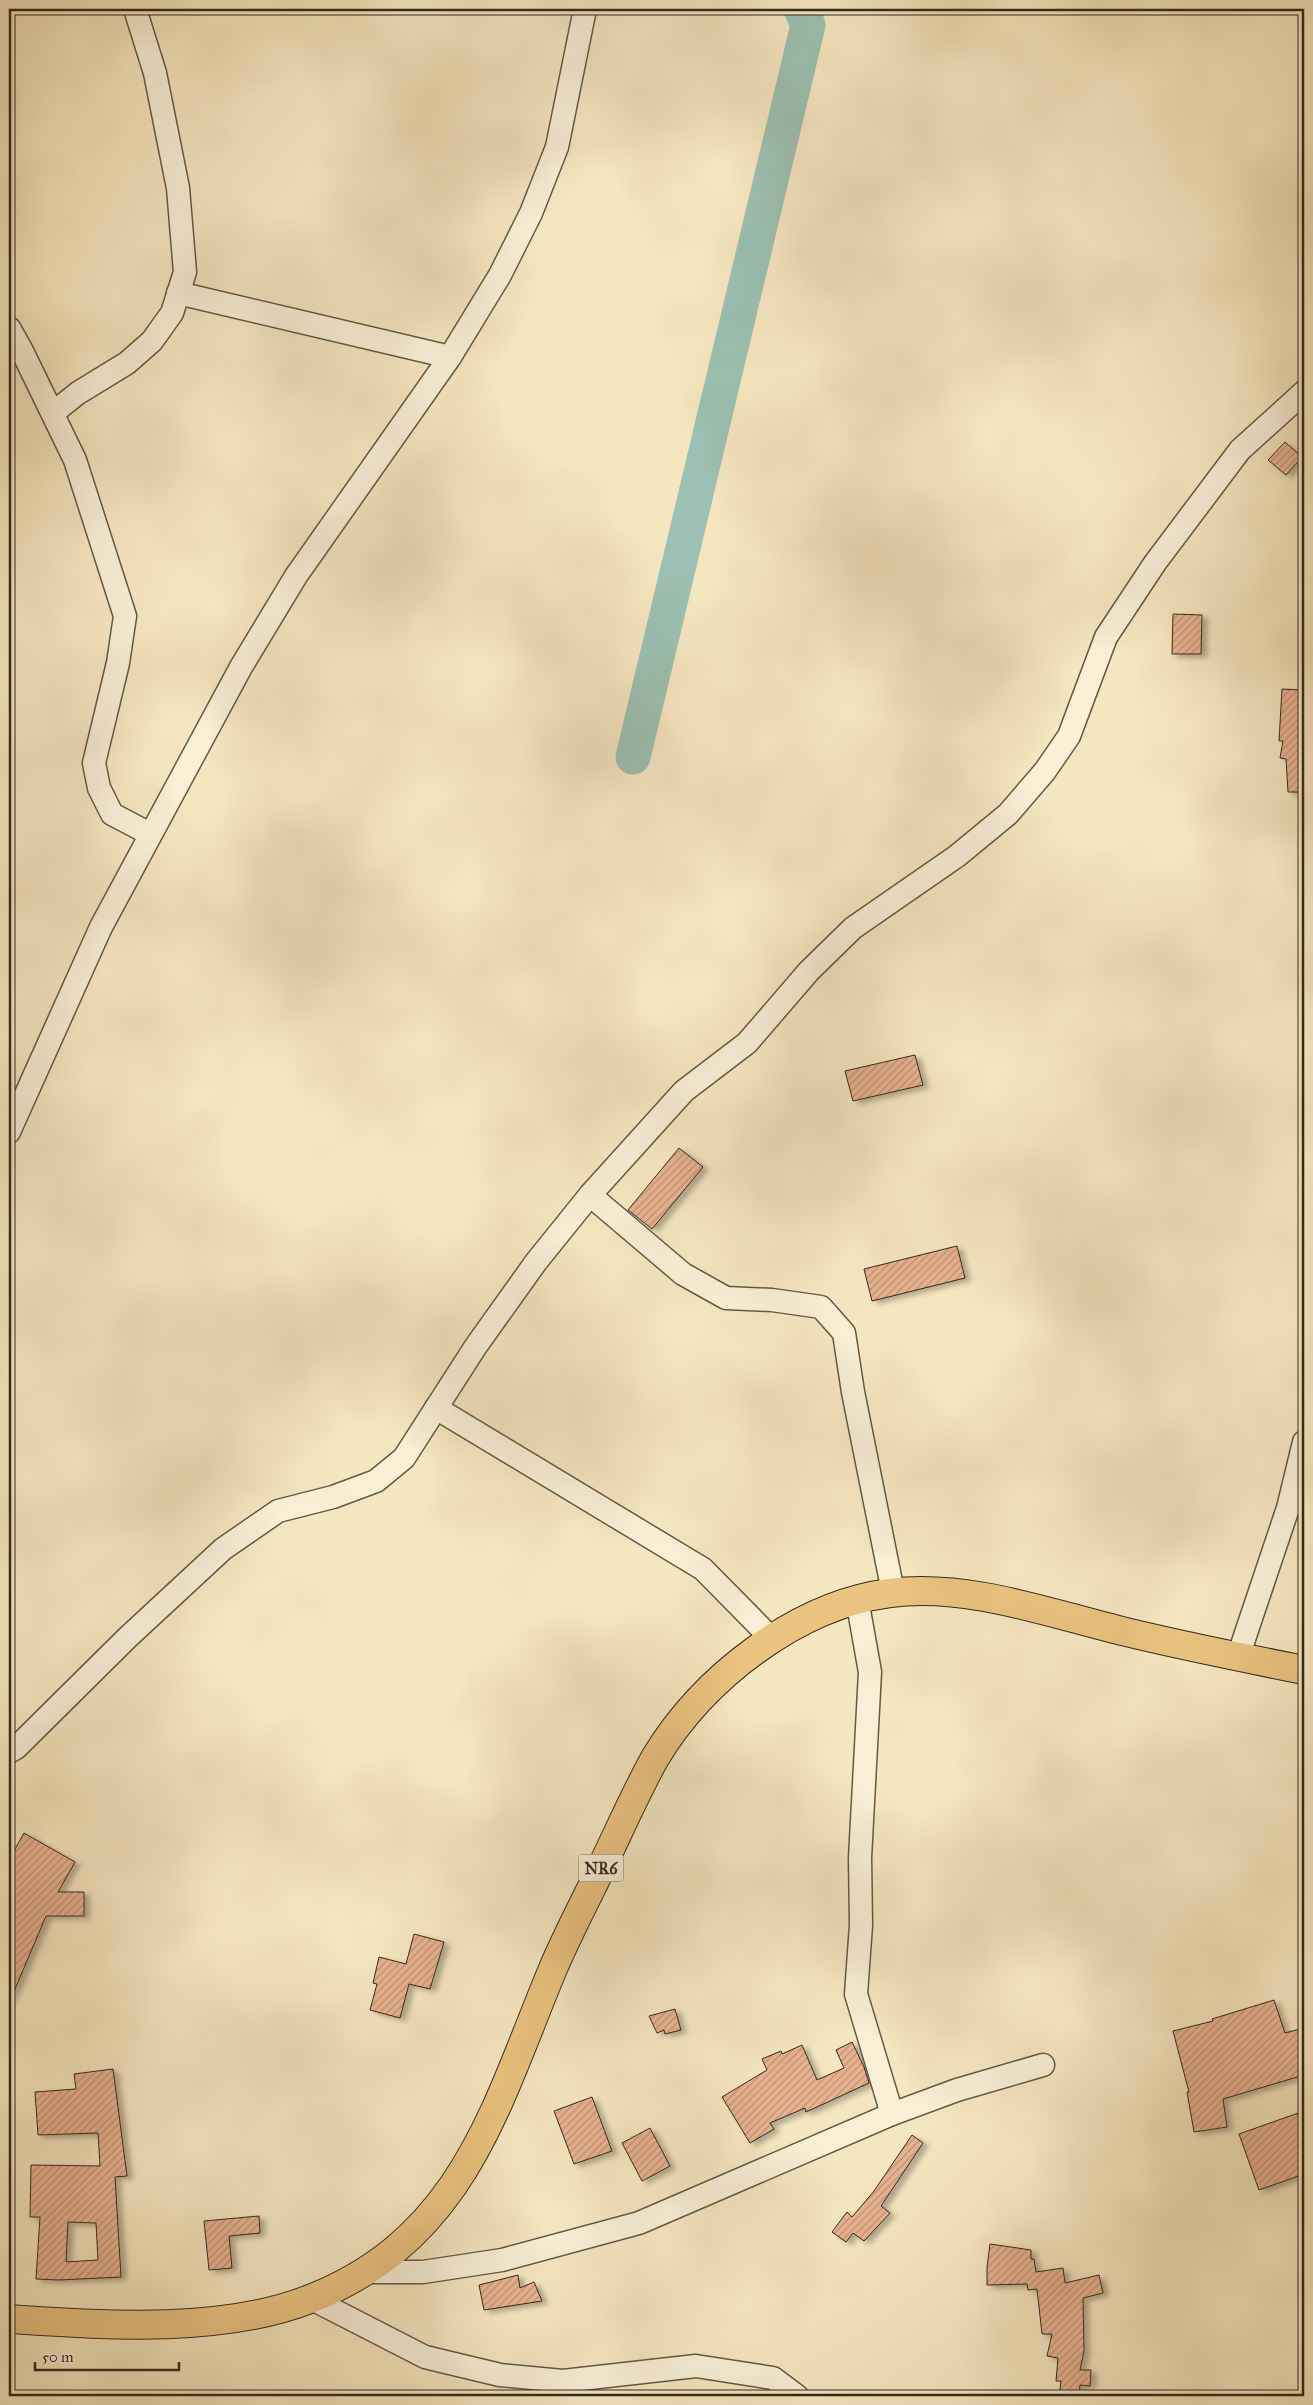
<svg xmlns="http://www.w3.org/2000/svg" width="1313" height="2405" font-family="'IM FELL Great Primer',serif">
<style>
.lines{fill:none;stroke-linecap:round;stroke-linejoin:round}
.river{stroke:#9cc0b2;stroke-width:35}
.building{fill:url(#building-hatch);stroke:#342a1e;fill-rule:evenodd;filter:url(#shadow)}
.street-casing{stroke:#645946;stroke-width:25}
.primary-casing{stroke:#342a1e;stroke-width:30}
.street{stroke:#f8efd6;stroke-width:22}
.primary{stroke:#eac380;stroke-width:28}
.labels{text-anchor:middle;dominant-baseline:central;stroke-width:4;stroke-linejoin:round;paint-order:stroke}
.shield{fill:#f8efd6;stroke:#6f6555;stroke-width:1}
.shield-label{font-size:16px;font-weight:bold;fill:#342a1e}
</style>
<defs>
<pattern id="building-hatch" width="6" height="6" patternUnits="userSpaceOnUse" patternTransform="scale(1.25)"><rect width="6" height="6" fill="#e8b290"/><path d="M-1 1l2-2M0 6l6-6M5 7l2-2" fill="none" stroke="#bd9175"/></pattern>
<filter id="shadow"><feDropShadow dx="5.5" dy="3" stdDeviation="2.5" flood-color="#0004"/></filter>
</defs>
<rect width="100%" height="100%" fill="#f5e6c0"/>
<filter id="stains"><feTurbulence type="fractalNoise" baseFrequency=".004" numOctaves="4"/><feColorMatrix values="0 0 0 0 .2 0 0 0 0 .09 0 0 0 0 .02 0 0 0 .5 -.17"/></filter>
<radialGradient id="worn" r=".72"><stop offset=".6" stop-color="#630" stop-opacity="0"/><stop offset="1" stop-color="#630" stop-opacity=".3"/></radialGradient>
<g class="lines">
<path class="river" d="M 633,757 L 808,25 L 801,9"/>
</g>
<g class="building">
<path d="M 1285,442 L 1302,457 L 1286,475 L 1268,460 Z"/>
<path d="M 1173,614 L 1202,615 L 1201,654 L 1172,654 Z"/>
<path d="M 1282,689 L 1302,690 L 1299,746 L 1304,747 L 1304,792 L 1288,792 L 1286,759 L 1280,758 L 1283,741 L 1279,741 Z"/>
<path d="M 915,1055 L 923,1085 L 853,1101 L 845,1071 Z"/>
<path d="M 679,1148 L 703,1167 L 652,1229 L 628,1210 Z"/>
<path d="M 957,1246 L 965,1278 L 872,1301 L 864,1269 Z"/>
<path d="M 24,1833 L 75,1862 L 58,1892 L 84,1892 L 84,1916 L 46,1916 L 9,2003 L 9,1860 Z"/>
<path d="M 414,1934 L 444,1942 L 430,1989 L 409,1984 L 400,2018 L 370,2010 L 377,1984 L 373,1983 L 379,1957 L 406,1964 Z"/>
<path d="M 1274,2000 L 1285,2033 L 1304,2028 L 1304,2075 L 1223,2099 L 1227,2127 L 1194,2132 L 1187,2092 L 1189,2092 L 1173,2031 L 1213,2021 L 1212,2019 Z"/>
<path d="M 675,2009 L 681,2030 L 665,2034 L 664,2030 L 657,2033 L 649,2016 Z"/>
<path d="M 852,2042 L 864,2067 L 869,2083 L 806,2112 L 805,2108 L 770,2123 L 774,2129 L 750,2143 L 722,2097 L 767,2070 L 762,2059 L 781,2051 L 782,2054 L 802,2045 L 817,2080 L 844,2068 L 836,2050 Z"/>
<path d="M 113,2069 L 127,2176 L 115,2177 L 121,2277 L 59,2280 L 36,2279 L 40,2217 L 30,2217 L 31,2165 L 100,2166 L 98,2133 L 38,2135 L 35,2092 L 76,2089 L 74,2074 ZM 68,2222 L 96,2223 L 98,2260 L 66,2262 Z"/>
<path d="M 592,2097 L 612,2151 L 574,2164 L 554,2111 Z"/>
<path d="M 1304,2111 L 1304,2174 L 1259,2190 L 1239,2134 Z"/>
<path d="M 650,2128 L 670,2166 L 642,2181 L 622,2143 Z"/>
<path d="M 912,2135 L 923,2143 L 881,2206 L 890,2213 L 864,2241 L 853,2233 L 846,2242 L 832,2232 L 847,2212 L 852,2217 L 874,2191 Z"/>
<path d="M 259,2216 L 260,2233 L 229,2236 L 232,2268 L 209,2270 L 204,2221 Z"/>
<path d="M 990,2244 L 1031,2250 L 1031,2259 L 1034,2259 L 1036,2272 L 1063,2268 L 1065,2283 L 1099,2275 L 1103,2293 L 1083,2298 L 1084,2351 L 1080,2370 L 1091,2370 L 1090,2386 L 1080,2385 L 1079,2396 L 1059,2396 L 1061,2381 L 1056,2381 L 1058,2358 L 1047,2356 L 1052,2334 L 1042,2334 L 1037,2289 L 1028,2290 L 1027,2284 L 987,2285 L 987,2267 Z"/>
<path d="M 518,2275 L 520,2288 L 534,2282 L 542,2301 L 484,2310 L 479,2285 Z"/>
</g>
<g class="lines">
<g class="street-casing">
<g id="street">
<path d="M 178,293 L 450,357"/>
<path d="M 9,328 L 22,351 L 75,460 L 125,616 L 118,663 L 94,763 L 99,788 L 112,814 L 150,834"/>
<path d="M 53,413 L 78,393 L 127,363 L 152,341 L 172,313 L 185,272 L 178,188 L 155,73 L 135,9"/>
<path d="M 9,1132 L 101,927 L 241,667 L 296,576 L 450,357 L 500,275 L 531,213 L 557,147 L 585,9"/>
<path d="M 590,1195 L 683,1274 L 726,1298 L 772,1300 L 821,1307 L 844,1333 L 853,1392 L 893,1592"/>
<path d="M 436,1408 L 703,1569 L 771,1638"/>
<path d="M 857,1599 L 870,1672 L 860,1858 L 861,1925 L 856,1994 L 892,2114"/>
<path d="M 1238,1657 L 1288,1508 L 1304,1442"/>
<path d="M 9,1752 L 16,1748 L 127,1638 L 223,1549 L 278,1511 L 333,1497 L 376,1481 L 404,1458 L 476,1346 L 536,1262 L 590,1195 L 684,1091 L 747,1043 L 809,971 L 853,928 L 957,856 L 1008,814 L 1045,771 L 1069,736 L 1106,637 L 1155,563 L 1240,450 L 1304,392"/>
<path d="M 365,2272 L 423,2272 L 502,2260 L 639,2223 L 892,2114 L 957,2090 L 1043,2065"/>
<path d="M 312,2299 L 425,2357 L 500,2375 L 563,2381 L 696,2366 L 773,2378 L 797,2396"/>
</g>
</g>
<g class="primary-casing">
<path id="primary" d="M 9,2319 C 103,2325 221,2334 310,2299 C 463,2239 495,2108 552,1971 C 567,1935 586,1900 603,1864 C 620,1829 636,1792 655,1758 C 703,1678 797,1605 890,1593 C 967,1583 1049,1613 1122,1631 C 1183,1646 1244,1658 1304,1670"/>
</g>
<use href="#street" class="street"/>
<use href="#primary" class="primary"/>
</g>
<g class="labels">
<rect class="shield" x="578.5" y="1854.5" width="45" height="27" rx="4"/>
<g class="shield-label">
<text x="601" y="1868">NR6</text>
</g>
</g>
<rect width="1313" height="2405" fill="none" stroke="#f5e6c0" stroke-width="30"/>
<rect x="10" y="10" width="1293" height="2385" fill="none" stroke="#342a1e" stroke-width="2.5"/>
<rect x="15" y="15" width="1283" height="2375" fill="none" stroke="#342a1e"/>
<path d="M35 2362v8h144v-8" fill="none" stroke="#342a1e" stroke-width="2.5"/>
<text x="42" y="2362" font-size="15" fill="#342a1e" stroke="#f8efd6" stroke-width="4" paint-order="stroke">50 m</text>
<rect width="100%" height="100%" filter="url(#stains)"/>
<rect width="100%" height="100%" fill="url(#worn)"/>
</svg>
